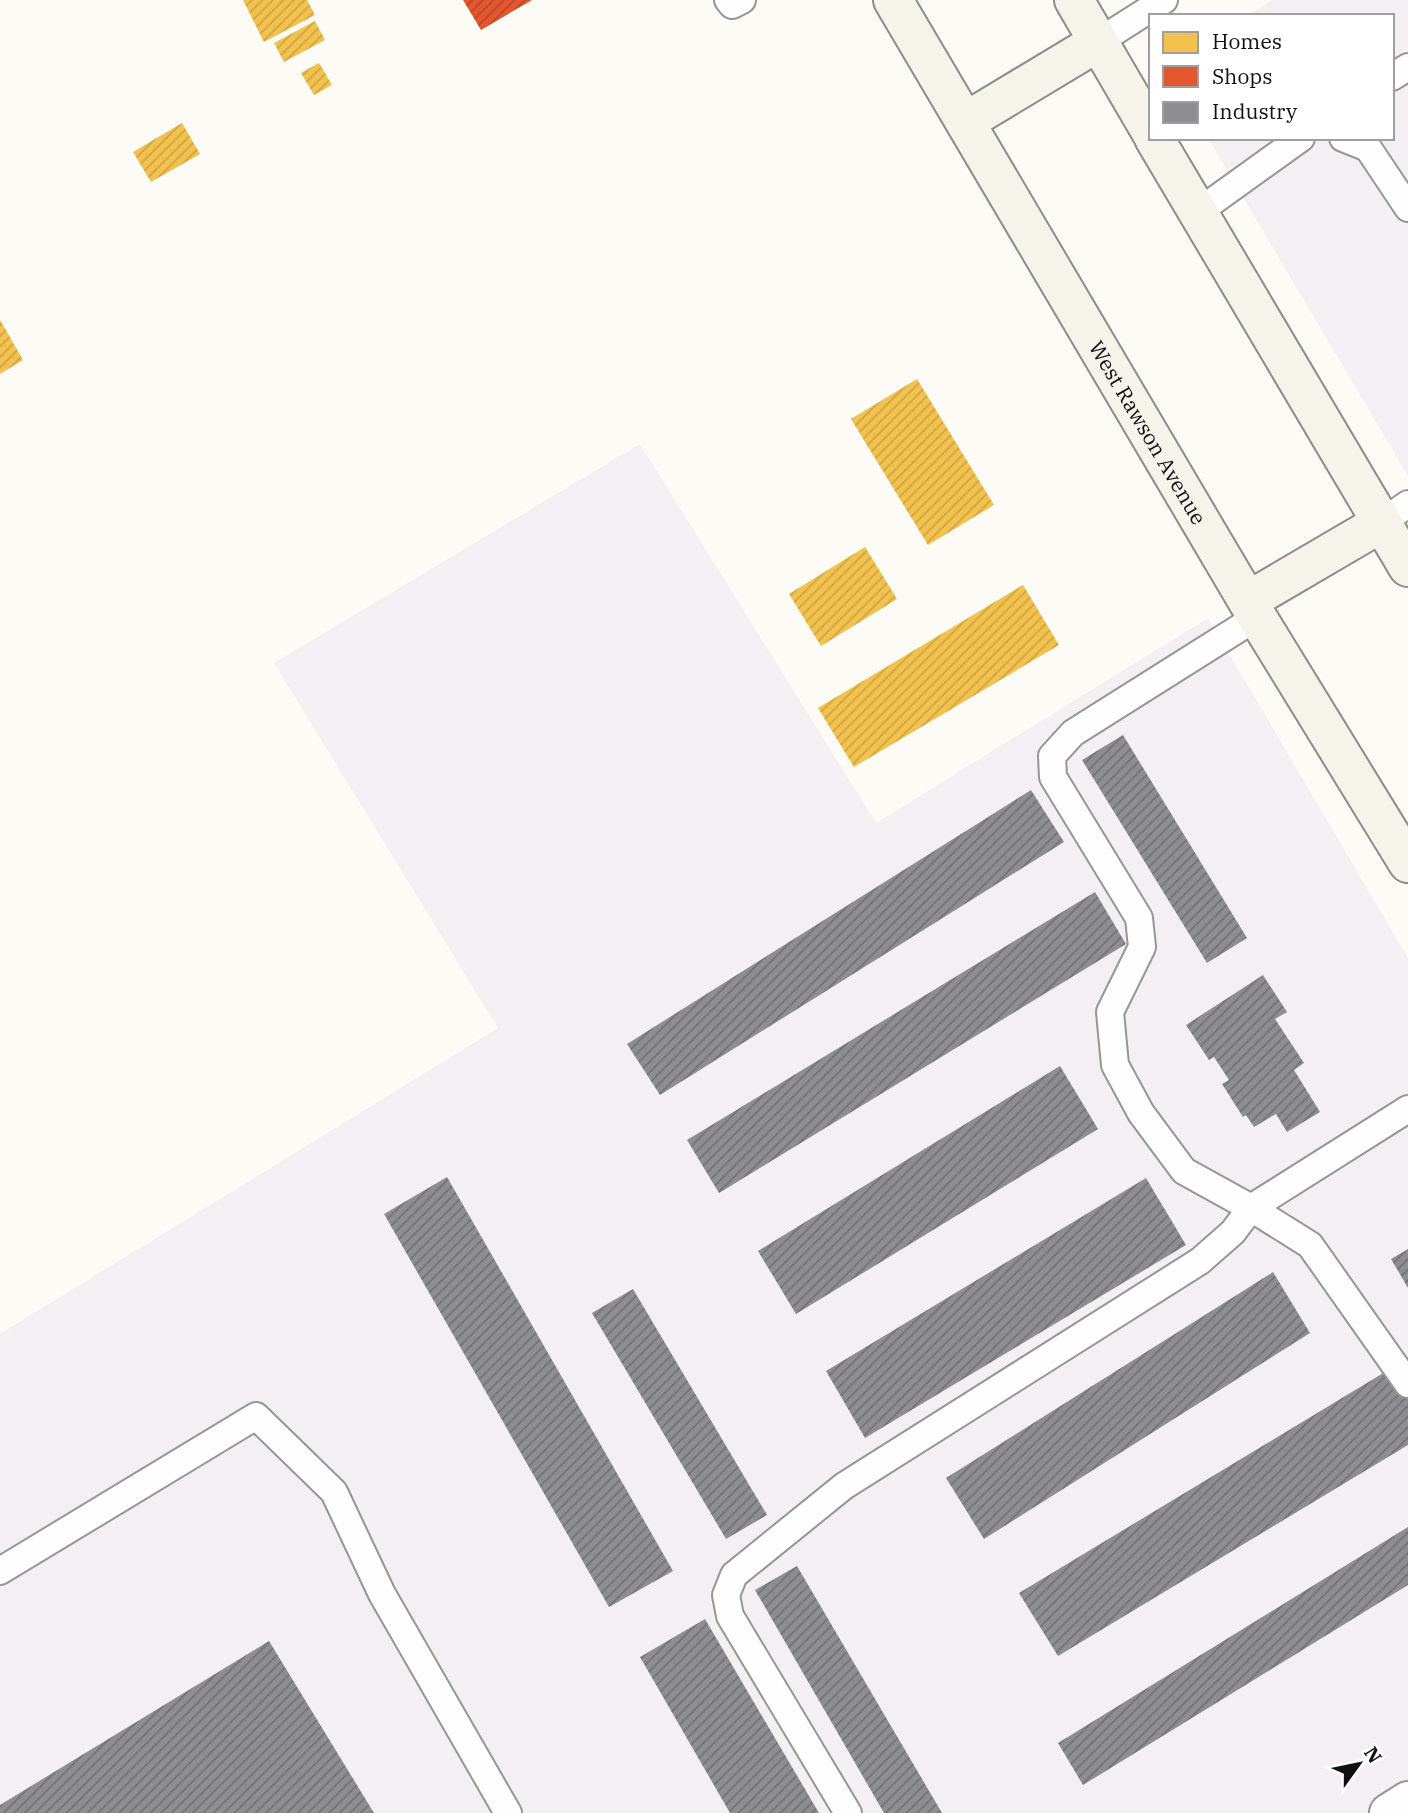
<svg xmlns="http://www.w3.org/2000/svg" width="1408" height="1813" font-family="'IBM Plex Serif',serif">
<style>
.industrial{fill:#f4eff2}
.homes{fill:url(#homes-hatch)}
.shops{fill:url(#shops-hatch)}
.industry{fill:url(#industry-hatch)}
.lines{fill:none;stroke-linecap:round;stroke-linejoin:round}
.lane-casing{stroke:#969694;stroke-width:30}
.street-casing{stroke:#969694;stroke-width:42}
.secondary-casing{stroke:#8d8c8a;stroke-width:42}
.lane{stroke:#fffefe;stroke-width:26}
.street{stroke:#fffefe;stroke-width:38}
.secondary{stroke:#f6f3eb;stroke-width:38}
.labels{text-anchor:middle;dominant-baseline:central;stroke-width:7;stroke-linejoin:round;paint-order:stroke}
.street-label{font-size:21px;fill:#101010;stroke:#fff}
</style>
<defs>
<pattern id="homes-hatch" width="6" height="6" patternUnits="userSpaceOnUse" patternTransform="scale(1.75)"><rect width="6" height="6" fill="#f2c14e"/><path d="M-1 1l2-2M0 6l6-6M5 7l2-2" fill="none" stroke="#cea543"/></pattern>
<pattern id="shops-hatch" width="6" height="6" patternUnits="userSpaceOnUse" patternTransform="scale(1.75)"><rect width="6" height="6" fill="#e4572e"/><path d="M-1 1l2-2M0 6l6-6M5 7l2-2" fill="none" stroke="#b74726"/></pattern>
<pattern id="industry-hatch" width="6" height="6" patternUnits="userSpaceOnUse" patternTransform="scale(1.75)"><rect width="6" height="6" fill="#8d8d92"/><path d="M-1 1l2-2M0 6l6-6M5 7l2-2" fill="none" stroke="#727276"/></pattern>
</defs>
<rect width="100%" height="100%" fill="#fcfbf6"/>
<g class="industrial">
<path d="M 1273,0 L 1408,0 L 1408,476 L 1208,138 L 1392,138 L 1392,16 L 1247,16 Z"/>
<path d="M 640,444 L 876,823 L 1208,618 L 1408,958 L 1408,1813 L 0,1813 L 0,1334 L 498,1028 L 274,663 Z"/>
</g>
<g class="homes">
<path d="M 243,0 L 307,0 L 315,15 L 264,42 Z"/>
<path d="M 315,21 L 325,40 L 284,62 L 274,43 Z"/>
<path d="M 319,63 L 332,85 L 314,95 L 301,73 Z"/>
<path d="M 182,123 L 200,154 L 151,182 L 133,152 Z"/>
<path d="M 0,320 L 23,360 L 0,374 Z"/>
<path d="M 917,379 L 994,505 L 928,545 L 851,419 Z"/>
<path d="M 865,547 L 897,599 L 821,646 L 789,594 Z"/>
<path d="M 1023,585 L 1059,645 L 854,767 L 818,708 Z"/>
</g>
<path class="shops" d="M 463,0 L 532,0 L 481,30 Z"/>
<g class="industry">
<path d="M 1123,735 L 1247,938 L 1207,963 L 1082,760 Z"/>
<path d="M 1031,790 L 1064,842 L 660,1095 L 627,1044 Z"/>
<path d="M 1095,892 L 1126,944 L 719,1193 L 687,1140 Z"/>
<path d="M 1263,975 L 1287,1012 L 1275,1019 L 1304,1063 L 1294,1070 L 1320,1112 L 1287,1132 L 1276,1114 L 1254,1127 L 1246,1115 L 1243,1117 L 1222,1084 L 1229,1080 L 1214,1057 L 1209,1060 L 1186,1025 Z"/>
<path d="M 1060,1066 L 1098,1129 L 796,1314 L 758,1251 Z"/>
<path d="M 447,1177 L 673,1571 L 609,1607 L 384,1214 Z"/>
<path d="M 1146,1178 L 1186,1245 L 865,1438 L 826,1371 Z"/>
<path d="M 1408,1249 L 1408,1288 L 1391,1259 Z"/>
<path d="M 1273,1272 L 1310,1333 L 984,1539 L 946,1478 Z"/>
<path d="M 633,1289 L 767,1515 L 726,1539 L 592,1313 Z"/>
<path d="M 1390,1369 L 1408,1399 L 1408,1445 L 1058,1656 L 1019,1593 Z"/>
<path d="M 1408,1527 L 1408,1585 L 1083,1785 L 1058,1743 Z"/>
<path d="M 797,1566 L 942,1813 L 884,1813 L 755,1590 Z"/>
<path d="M 705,1619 L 819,1813 L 730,1813 L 640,1657 Z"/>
<path d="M 269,1641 L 374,1813 L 0,1813 L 0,1805 Z"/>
</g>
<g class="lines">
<g class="lane-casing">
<g id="lane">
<path d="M 728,0 L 732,5 L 742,0"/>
<path d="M 1098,42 L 1164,0"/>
<path d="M 1392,77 L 1408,67"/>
<path d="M 1343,138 L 1368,148 L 1408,208"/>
<path d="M 1198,212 L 1301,138"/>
<path d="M 1381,523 L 1408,504"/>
<path d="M 1257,617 L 1073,733 L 1052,756 L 1053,777 L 1139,918 L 1142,947 L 1110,1012 L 1115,1065 L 1141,1113 L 1184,1171 L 1251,1208 L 1310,1245 L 1408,1384"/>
<path d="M 0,1571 L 256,1416 L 334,1492 L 382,1594 L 508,1813"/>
<path d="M 848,1813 L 730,1616 L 726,1595 L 734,1575 L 844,1486 L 1200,1261 L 1233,1232 L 1251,1208 L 1408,1109"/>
</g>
</g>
<g class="street-casing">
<path id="street" d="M 1389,1813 L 1408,1801"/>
</g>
<g class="secondary-casing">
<g id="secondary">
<path id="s1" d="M 893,0 L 1257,617 L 1408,863"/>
<path d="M 1074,0 L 1151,132"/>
<path d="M 965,122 L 1098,42"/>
<path d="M 1154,138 L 1408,567"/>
<path d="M 1248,601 L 1381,523"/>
</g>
</g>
<use href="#lane" class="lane"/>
<use href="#street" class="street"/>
<use href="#secondary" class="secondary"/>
</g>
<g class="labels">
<g class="street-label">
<text stroke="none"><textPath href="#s1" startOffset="502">West Rawson Avenue</textPath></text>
</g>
</g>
<rect x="1149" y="14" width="245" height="126" fill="#ffffff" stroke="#9f9f9f" stroke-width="2"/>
<rect x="1163" y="32" width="35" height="21" fill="#f2c14e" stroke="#9f9f9f" stroke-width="2"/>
<text x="1212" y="49" font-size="21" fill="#101010">Homes</text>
<rect x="1163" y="66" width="35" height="21" fill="#e4572e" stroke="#9f9f9f" stroke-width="2"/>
<text x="1212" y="84" font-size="21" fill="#101010">Shops</text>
<rect x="1163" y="102" width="35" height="21" fill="#8d8d92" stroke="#9f9f9f" stroke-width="2"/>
<text x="1212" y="119" font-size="21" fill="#101010">Industry</text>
<g transform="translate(1359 1764) rotate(57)" stroke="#ffffff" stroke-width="5" paint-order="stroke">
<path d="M0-5L12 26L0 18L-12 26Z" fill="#101010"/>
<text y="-10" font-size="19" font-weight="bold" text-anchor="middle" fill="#101010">N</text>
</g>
</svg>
